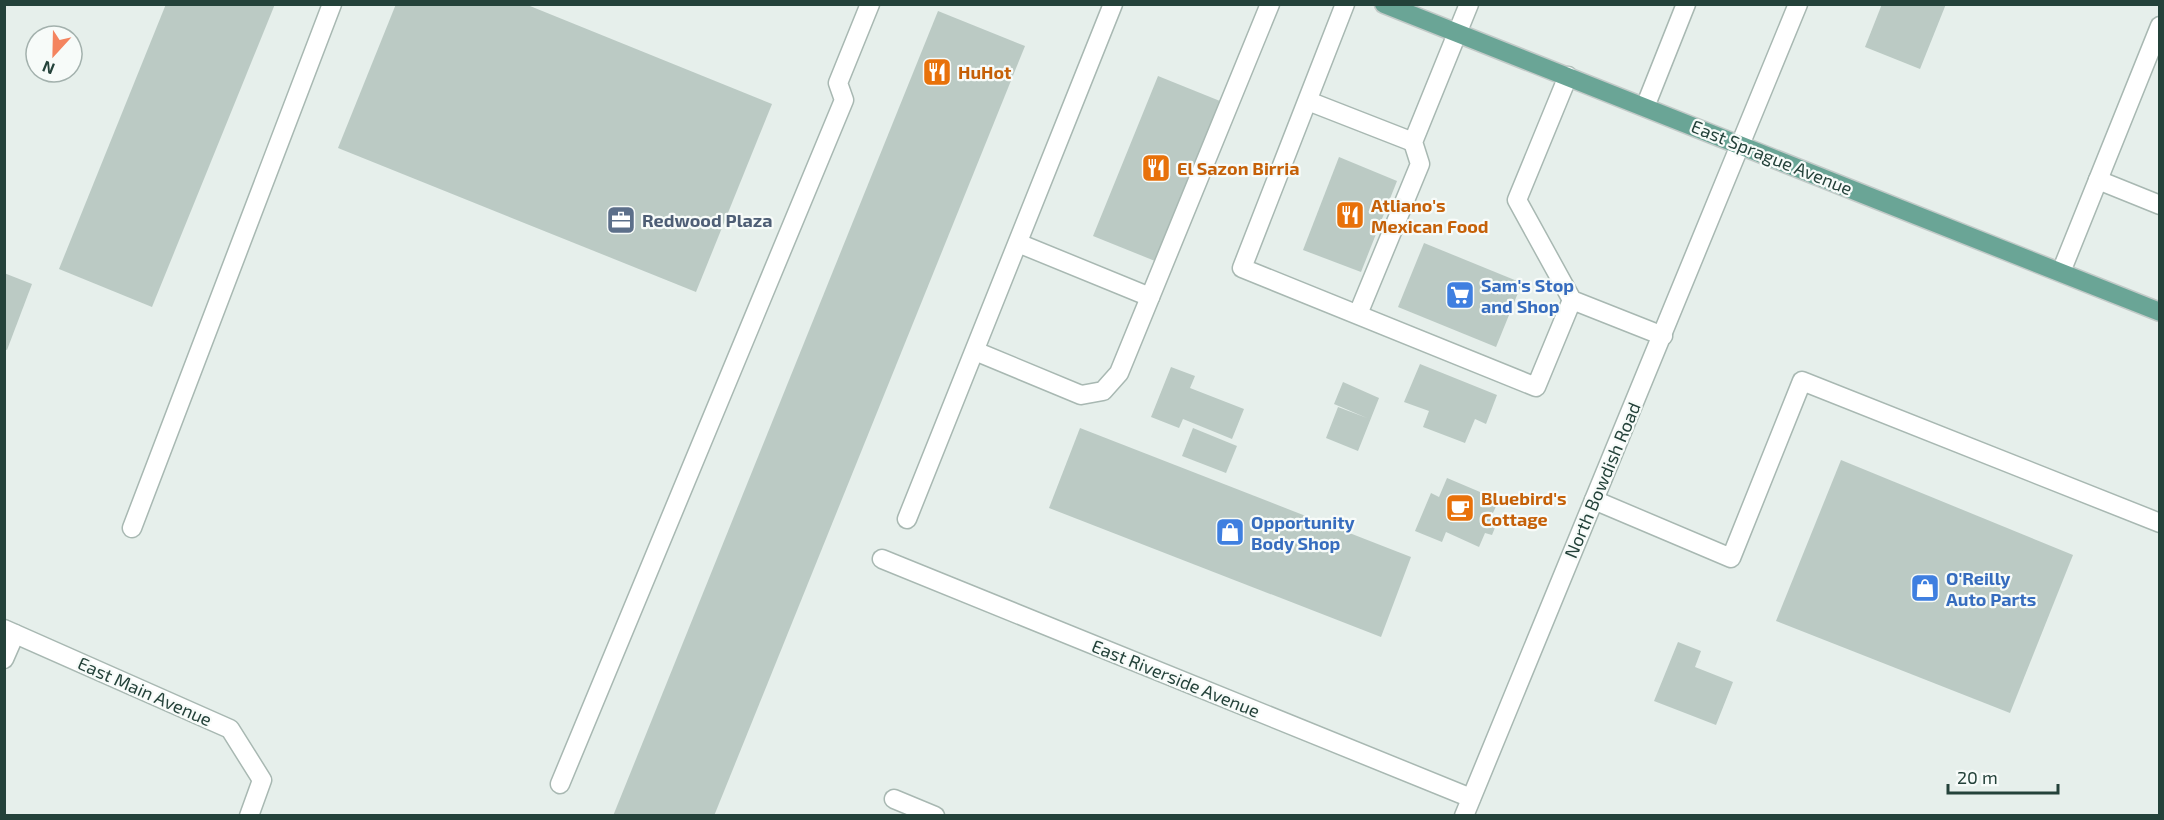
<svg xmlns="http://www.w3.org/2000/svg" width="2164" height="820" font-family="'Exo 2',sans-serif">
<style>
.building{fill:#bbcac4}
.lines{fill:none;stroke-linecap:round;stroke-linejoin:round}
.minor-casing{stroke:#a8b8b2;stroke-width:21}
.major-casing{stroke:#c2cac8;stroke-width:21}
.minor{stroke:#fff;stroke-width:18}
.major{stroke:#6aa596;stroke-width:18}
.labels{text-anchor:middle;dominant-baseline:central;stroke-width:4.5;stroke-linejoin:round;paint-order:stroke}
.food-label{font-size:18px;font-weight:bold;fill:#c56008;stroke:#f7fbf9;text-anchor:start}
.street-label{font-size:18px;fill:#24423a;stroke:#f7fbf9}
.service-label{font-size:18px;font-weight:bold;fill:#4e5e75;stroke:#f7fbf9;text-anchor:start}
.shop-label{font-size:18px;font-weight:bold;fill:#366cbe;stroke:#f7fbf9;text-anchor:start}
</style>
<rect width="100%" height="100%" fill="#e6efeb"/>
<g class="building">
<path d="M 166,4 L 275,4 L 152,307 L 59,269 Z"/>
<path d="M 396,4 L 525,4 L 772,104 L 696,292 L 338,148 Z"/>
<path d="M 1882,4 L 1946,4 L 1920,69 L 1865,47 Z"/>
<path d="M 938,11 L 1025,46 L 714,816 L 613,816 Z"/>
<path d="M 1158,76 L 1220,101 L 1155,261 L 1093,236 Z"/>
<path d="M 1339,157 L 1397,181 L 1361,272 L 1303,250 Z"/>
<path d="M 1424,243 L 1522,283 L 1496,347 L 1398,307 Z"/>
<path d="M 4,273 L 32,284 L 7,350 L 4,349 Z"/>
<path d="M 1420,364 L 1497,395 L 1486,424 L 1475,419 L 1465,443 L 1423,427 L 1429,411 L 1404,402 Z"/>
<path d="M 1171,367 L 1195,376 L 1190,388 L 1244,409 L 1232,439 L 1183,419 L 1179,428 L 1151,417 Z"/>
<path d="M 1343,382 L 1379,398 L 1358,451 L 1326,438 L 1338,407 L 1367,418 L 1334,404 Z"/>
<path d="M 1080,428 L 1411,557 L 1381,637 L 1049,508 Z"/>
<path d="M 1193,428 L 1237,446 L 1226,473 L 1182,456 Z"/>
<path d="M 1841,460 L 2073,555 L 2010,713 L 1776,621 Z"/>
<path d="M 1447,478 L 1499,500 L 1492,515 L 1499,518 L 1492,535 L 1485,533 L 1479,547 L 1446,532 L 1442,542 L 1415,531 L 1431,493 L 1439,497 Z"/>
<path d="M 1678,642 L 1701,651 L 1695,667 L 1733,682 L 1716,725 L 1654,701 Z"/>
</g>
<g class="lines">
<g class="minor-casing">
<g id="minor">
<path d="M 1345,4 L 1242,268 L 1536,387 L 1572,300"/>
<path d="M 1568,76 L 1517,200 L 1572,300 L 1663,336"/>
<path d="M 1308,101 L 1413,142"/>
<path d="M 1645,107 L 1686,4"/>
<path d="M 2098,180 L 2160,205"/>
<path d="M 1018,243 L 1150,297"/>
<path d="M 2061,272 L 2160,26"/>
<path d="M 1358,314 L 1420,164 L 1413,142 L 1469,4"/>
<path d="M 975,351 L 1081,395 L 1103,391 L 1119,373 L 1270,4"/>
<path d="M 1594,500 L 1731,558 L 1802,381 L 2160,523"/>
<path d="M 907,519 L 1113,4"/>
<path d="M 132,528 L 332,4"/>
<path d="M 882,559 L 1471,798"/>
<path d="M 4,629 L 230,729 L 262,780 L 249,816"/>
<path d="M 4,659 L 15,634"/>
<path d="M 560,784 L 844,100 L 838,83 L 870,4"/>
<path d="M 894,799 L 935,816"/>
<path d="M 1464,816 L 1798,4"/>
</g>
</g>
<g class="major-casing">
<path id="major" d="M 1384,4 L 2160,312"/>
</g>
<use href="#minor" class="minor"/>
<use href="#major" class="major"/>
</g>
<defs>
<g id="restaurant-square" transform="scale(1.5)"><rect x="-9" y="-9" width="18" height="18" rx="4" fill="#e8710a" stroke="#f7fbf9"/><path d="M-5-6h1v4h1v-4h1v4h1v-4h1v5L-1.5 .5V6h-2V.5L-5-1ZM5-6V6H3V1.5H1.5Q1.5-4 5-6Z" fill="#fff"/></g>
<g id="office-square" transform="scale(1.5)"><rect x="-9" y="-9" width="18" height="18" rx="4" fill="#5c6f8a" stroke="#f7fbf9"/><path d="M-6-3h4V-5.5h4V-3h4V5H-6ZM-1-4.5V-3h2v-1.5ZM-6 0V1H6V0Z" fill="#fff"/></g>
<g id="supermarket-square" transform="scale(1.5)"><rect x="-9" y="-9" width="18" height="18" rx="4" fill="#3f7fe0" stroke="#f7fbf9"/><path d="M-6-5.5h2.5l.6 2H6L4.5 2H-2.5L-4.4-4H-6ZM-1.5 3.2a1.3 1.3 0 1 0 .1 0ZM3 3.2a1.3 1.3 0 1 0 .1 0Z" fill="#fff"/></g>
<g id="cafe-square" transform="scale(1.5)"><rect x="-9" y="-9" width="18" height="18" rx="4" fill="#e8710a" stroke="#f7fbf9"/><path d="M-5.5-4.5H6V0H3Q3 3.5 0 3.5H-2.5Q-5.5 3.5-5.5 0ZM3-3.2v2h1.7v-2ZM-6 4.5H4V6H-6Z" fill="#fff"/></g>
<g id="shop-square" transform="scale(1.5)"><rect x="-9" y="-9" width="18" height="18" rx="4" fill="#3f7fe0" stroke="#f7fbf9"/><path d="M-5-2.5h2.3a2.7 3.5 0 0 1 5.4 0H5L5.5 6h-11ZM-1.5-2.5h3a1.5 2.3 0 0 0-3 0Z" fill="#fff"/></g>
</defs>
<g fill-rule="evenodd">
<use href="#restaurant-square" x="937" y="72"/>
<use href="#restaurant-square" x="1156" y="168"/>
<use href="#restaurant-square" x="1350" y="215"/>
<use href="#office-square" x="621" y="220"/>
<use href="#supermarket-square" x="1460" y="295"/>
<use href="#cafe-square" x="1460" y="508"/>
<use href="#shop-square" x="1230" y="532"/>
<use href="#shop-square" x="1925" y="588"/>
</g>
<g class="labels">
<g class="food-label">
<text x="958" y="72">HuHot</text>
<text x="1177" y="168">El Sazon Birria</text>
<text x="1371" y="205">Atliano's<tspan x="1371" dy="21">Mexican Food</tspan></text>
<text x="1481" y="498">Bluebird's<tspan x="1481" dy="21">Cottage</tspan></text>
</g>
<g class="street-label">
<text transform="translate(1772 157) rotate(22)">East Sprague Avenue</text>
<text transform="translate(1602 480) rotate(-67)">North Bowdish Road</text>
<text transform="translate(1176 678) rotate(22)">East Riverside Avenue</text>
<text transform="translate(145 691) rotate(24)">East Main Avenue</text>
</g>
<g class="service-label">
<text x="642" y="220">Redwood Plaza</text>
</g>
<g class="shop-label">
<text x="1481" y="285">Sam's Stop<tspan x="1481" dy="21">and Shop</tspan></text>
<text x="1251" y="522">Opportunity<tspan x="1251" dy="21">Body Shop</tspan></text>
<text x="1946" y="578">O'Reilly<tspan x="1946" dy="21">Auto Parts</tspan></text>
</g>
</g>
<rect width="2164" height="820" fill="none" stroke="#24423a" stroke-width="12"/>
<g transform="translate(54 54) rotate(202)"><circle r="28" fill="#f7fbf9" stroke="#a3b1ad" stroke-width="1.5"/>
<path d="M0-4.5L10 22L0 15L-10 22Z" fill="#f4845f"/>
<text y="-9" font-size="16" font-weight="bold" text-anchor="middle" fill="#24423a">N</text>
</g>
<path d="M1948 784v9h110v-9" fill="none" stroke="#24423a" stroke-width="3"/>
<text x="1957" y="784" font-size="18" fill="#24423a" stroke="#f7fbf9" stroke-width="4.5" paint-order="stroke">20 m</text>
</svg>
